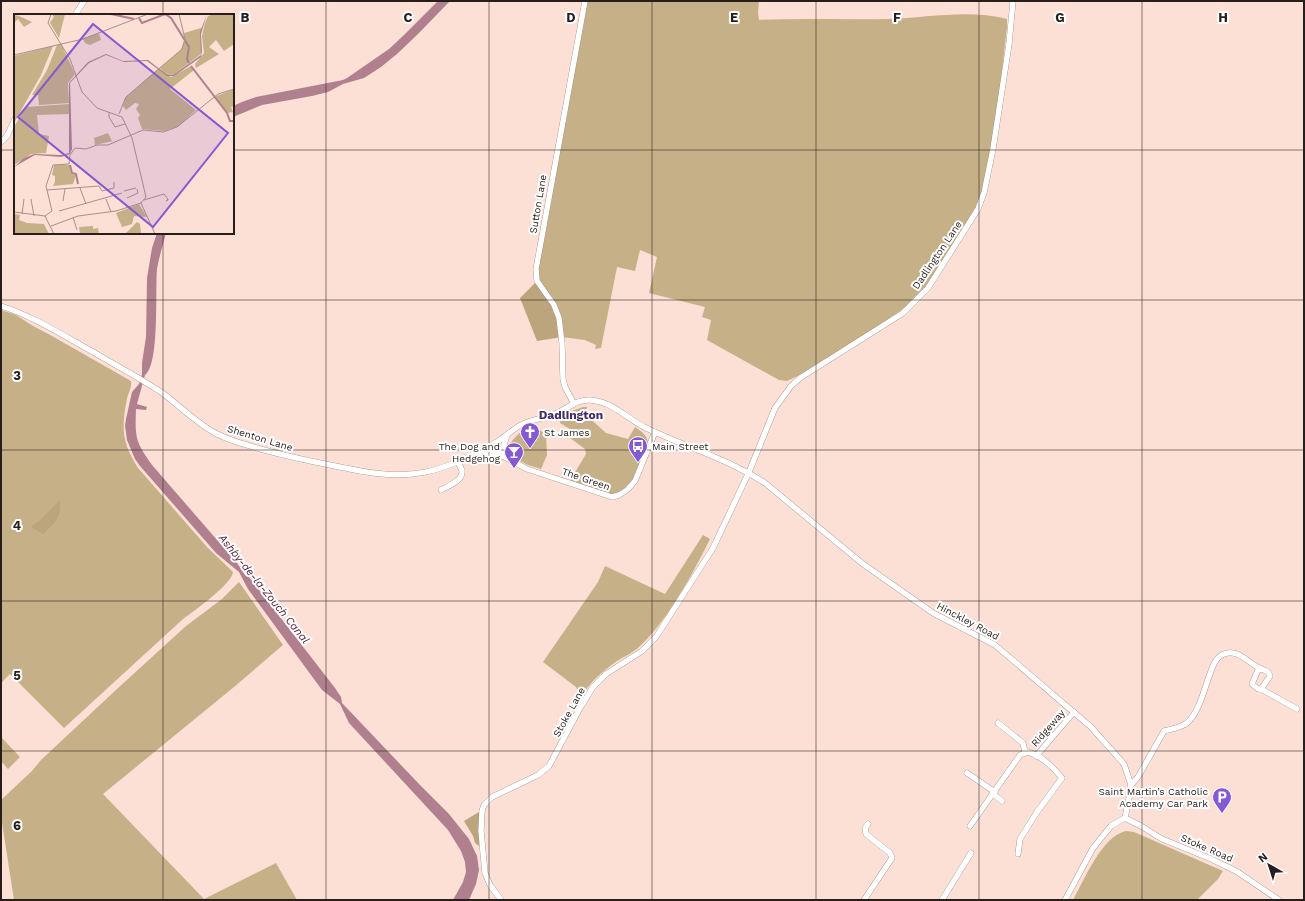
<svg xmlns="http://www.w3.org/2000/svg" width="1305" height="901" font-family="'Work Sans',sans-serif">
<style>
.green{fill:#c6b087}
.forest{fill:#bca57c}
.water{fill:#b0808e}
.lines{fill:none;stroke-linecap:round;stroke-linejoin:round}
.minor-casing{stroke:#8f756c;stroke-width:6}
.minor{stroke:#fff;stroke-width:5.5}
.grid{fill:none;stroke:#271d1a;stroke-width:1;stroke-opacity:0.55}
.labels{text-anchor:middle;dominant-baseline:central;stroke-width:4;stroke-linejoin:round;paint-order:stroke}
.street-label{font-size:10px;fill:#271d1a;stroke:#fff}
.poi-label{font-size:10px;fill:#271d1a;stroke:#fff;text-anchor:start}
.water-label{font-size:11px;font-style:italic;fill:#5c2037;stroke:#fff}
.quarter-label{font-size:12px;font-weight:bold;fill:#402c67;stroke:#fff}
.inset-river{fill:none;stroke:#b0808e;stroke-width:2}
.inset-road{fill:none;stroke:#a7918a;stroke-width:1}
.view{fill:#8459d2;fill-opacity:0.15;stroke:#8459d2;stroke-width:2}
.inset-edge{fill:none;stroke:#271d1a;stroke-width:2}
.grid-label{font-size:13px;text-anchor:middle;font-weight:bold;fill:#271d1a;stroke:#fff;stroke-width:4;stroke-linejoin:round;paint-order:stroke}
</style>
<rect width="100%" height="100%" fill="#fcdfd5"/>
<g class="green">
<path d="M 585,1 L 759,1 L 758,13 L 759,20 C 802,18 845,20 888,19 C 927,18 968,9 1007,19 L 1007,27 L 999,97 L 984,187 L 980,201 L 930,281 L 920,295 L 900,311 L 863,336 L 802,374 L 787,381 L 779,380 L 707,340 L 711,320 L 702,317 L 705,307 L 649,293 L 657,257 L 640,250 L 635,271 L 617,267 L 601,348 L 595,349 L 596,345 L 585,340 L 562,337 L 537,281 L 539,253 Z"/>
<path d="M 1,310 L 16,315 L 33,326 L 52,336 L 131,381 C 132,388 128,393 127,399 C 121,428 122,443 138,468 L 207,547 L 233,572 C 232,584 194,611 183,619 L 64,728 L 10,674 L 1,683 Z"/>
<path d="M 583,407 L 587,407 L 586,415 L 606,433 L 628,439 L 635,427 C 641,431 646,434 648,442 L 633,481 L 626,489 L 612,496 L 570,481 L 586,454 L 585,449 L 570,438 L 570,429 L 560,423 L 559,416 L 566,413 Z"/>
<path d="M 531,425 L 546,434 L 547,455 L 541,469 L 528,465 L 508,454 C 508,440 520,432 531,425 Z"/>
<path d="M 703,535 L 710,539 C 693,573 668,620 640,646 C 633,653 625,656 617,661 C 603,671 589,682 581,698 L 576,687 L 543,662 L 598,582 L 605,566 L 665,594 Z"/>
<path d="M 239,582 L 283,645 L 234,687 L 103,794 L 204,899 L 276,863 L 297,900 L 14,900 L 1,816 L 1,800 L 32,771 L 41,760 L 117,689 L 186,626 L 222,599 Z"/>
<path d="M 1,737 L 20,757 L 8,769 L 1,761 Z"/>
<path d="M 1126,831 L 1134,832 L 1223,871 L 1218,879 L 1197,900 L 1073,900 C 1085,879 1101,837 1126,831 Z"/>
</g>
<g class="forest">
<path d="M 537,281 L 554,305 L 562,337 L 537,341 L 520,298 Z"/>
<path d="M 60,500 C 61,519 56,521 43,534 L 31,527 L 40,520 Z"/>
<path d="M 479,812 L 480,842 L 479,846 L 475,843 L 473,836 L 464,821 Z"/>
</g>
<g class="water">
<path d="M 438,1 L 450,1 L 418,34 L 397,54 L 381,67 L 364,78 L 343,84 L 328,92 L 312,96 L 262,105 L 233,117 L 233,106 L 242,102 L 256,97 L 343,80 L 347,78 L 389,49 L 404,35 Z"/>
<path d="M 157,233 L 166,233 C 163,245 159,257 157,269 C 155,290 160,364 145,375 L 137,404 L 147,407 L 146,410 L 136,409 C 135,437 135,441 152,465 L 237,563 L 245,575 L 249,577 L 335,688 L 341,697 L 342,703 L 419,784 L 449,814 L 469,839 L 477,856 L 479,870 L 476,884 L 469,900 L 453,900 L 463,882 L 466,872 L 465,862 L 461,851 L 448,830 L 349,723 L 340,704 L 322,690 L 248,589 L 239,572 L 216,553 L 140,466 L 135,459 L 127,440 L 125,426 L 126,419 L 132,392 L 139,384 L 142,374 L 142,363 L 146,337 L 147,278 L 152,248 Z"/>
</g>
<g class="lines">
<g class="minor-casing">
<g id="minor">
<path d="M 75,15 L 84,1"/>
<path d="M 1,142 L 7,136 L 15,119"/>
<path d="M 1,306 C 35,317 64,336 95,353 C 117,366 140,378 161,392 C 179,405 195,422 215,433 C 225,438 236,442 247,445 C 280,456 315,462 350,469 C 410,482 442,473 495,443 C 504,438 511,431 519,426 C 530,419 544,419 555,414 C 566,409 578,399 590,400 C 614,402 627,419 646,428 C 686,447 728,459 765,483 L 863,564 L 933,613 L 995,645 L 1091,727 L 1124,764 L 1131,785 L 1129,798 L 1125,818 L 1111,826 L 1093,848 L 1065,900"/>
<path d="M 574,404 L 565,387 L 563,379 L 562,343 L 559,318 L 554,305 L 537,281 L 536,269 L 585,1"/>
<path d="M 507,435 L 501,455 L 527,469 L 612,497 L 619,495 L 627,490 L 635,481 L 655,432"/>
<path d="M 478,452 C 485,455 494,452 501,455"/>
<path d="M 441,490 C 448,486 463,481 462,471 C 462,469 459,465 458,462"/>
<path d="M 1261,689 L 1297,709"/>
<path d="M 998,723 L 1023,743 L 1025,752"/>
<path d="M 1036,756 L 1074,712"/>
<path d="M 967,773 L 995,792"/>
<path d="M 1131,785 L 1138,777 L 1164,731 C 1172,729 1180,728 1187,723 C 1202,710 1206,678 1215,662 C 1219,655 1226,652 1233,653 C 1243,654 1251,665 1260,668 C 1263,670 1265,670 1268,672 L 1270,676 L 1261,689 L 1258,689 L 1252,684 L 1258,670 L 1261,669"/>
<path d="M 993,794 L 1002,801"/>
<path d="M 1125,818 L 1141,826 L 1162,839 L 1209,858 L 1236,871 L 1279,900"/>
<path d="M 970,826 L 1020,755 L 1028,752 C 1042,756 1053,767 1062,778 L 1037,812 L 1020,839 L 1018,854"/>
<path d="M 501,900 L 490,885 L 485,873 L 481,831 L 482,811 L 484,805 L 492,797 L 538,775 L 549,766 L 580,708 L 593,687 L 606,674 L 642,651 L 656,637 L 713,548 L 749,472 L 775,408 L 791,386 L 800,378 L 903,313 L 928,288 L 978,209 L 984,193 L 993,149 L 1009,44 L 1013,1"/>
<path d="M 864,900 L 892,858 L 890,853 L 866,834 L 865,828 L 868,824"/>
<path d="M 942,900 L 971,853"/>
</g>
</g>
<use href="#minor" class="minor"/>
</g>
<path class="grid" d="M 163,1 L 163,15M 326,1 L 326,900M 489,1 L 489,900M 652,1 L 652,900M 816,1 L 816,900M 979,1 L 979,900M 1142,1 L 1142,900M 1,150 L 15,150M 233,150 L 1304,150M 163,233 L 163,900M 1,300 L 1304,300M 1,450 L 1304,450M 1,601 L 1304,601M 1,751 L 1304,751"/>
<defs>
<g id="church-pin" transform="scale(1)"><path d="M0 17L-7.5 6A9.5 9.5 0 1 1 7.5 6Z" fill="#8459d2" stroke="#fff"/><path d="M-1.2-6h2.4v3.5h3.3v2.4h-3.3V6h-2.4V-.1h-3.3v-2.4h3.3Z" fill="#fff"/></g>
<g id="bus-pin" transform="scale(1)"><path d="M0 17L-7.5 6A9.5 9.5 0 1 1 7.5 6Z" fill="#8459d2" stroke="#fff"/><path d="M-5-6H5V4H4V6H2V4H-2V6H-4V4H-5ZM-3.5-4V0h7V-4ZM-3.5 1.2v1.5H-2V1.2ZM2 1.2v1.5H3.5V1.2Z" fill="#fff"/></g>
<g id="bar-pin" transform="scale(1)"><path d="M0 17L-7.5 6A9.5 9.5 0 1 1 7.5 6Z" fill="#8459d2" stroke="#fff"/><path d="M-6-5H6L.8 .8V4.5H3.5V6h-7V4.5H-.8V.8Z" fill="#fff"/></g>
<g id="parking-pin" transform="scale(1)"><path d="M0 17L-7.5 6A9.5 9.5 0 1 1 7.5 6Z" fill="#8459d2" stroke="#fff"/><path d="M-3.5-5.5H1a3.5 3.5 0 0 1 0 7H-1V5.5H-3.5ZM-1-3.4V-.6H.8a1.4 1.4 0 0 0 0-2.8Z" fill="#fff"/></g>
</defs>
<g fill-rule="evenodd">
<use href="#church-pin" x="530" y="432"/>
<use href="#bus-pin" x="638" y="446"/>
<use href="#bar-pin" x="514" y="452"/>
<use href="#parking-pin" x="1222" y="797"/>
</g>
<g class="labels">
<g class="street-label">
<text transform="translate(538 204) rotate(-80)">Sutton Lane</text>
<text transform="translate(937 255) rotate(-56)">Dadlington Lane</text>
<text transform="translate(260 438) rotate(17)">Shenton Lane</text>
<text transform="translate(586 479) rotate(19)">The Green</text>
<text transform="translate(968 621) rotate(28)">Hinckley Road</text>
<text transform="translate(569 712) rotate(-61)">Stoke Lane</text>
<text transform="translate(1048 728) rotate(-49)">Ridgeway</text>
<text transform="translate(1207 848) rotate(23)">Stoke Road</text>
</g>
<g class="poi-label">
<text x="544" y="432">St James</text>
<text x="500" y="446" text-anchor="end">The Dog and<tspan x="500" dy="12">Hedgehog</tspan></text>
<text x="652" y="446">Main Street</text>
<text x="1208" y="791" text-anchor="end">Saint Martin’s Catholic<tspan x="1208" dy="12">Academy Car Park</tspan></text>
</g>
<g class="water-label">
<text transform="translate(264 589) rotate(51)">Ashby-de-la-Zouch Canal</text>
</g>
<g class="quarter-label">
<text x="571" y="415">Dadlington</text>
</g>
</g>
<g transform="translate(14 14)">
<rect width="220" height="220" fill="#fcdfd5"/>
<path d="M 38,0 L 51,0 L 45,24 L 36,9 L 40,3 ZM 200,0 L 220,0 L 220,30 L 210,37 L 202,26 L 195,33 L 205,40 L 182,54 L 181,50 L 190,39 L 188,22 L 191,9 L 194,2 ZM 0,1 L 5,2 L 18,8 L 10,13 L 4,5 L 0,9 ZM 187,14 L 187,40 L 159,61 L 151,59 L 146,54 L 167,36 L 171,25 L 170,19 ZM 85,19 L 87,26 L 76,31 L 71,29 L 69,25 ZM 47,30 L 61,60 L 54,69 L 55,89 L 25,91 L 24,81 L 18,81 L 33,56 L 43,31 ZM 39,32 L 27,61 L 0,109 L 0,42 ZM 177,52 L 180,56 L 156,75 L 182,96 L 165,112 L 150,117 L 128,115 L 124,104 L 126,101 L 122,95 L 125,90 L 121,89 L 112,96 L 109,92 L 111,84 L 145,54 L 157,63 ZM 220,75 L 220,92 L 217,93 L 219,98 L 213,99 L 200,83 ZM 55,90 L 55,100 L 23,101 L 25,120 L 35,122 L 32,139 L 17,140 L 0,151 L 0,113 L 12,93 ZM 94,119 L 98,127 L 108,125 L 81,131 L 80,124 ZM 40,151 L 56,151 L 57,160 L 62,161 L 59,170 L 39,172 L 41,168 L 41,162 L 38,161 ZM 125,190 L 133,203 L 120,202 L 118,210 L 108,213 L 102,199 ZM 1,200 L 6,201 L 5,206 L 13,209 L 30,210 L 35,220 L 0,220 ZM 123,208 L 126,210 L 127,220 L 111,220 ZM 79,212 L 79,215 L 84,214 L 85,220 L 66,220 L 65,213 Z" fill="#c6b087"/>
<path d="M 193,0 L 187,20 L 188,37 L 187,43 L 160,62 L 153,62 L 133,47 L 110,48 L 92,41 L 75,49 L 56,69 L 58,135 L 56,140 L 47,143 L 21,141 L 0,153 L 10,144 L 20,140 L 48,141 L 55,139 L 55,69 L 74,48 L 92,40 L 109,47 L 134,46 L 152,60 L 159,61 L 187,41 L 186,18 Z" fill="#b0808e"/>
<path class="inset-river" d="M 97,0 L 120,5M 125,4 L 128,9 L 151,0 L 157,4 L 175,33 L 173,45 L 175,49M 177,52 L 213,99 L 216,107 L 220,107M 56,151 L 58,159 L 62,160 L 64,170"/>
<path class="inset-road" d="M 37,0 L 34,9 L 56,45 L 68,78 L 83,94 L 108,103 L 118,124 L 132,183 L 127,189 L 102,197 L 64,202 L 37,212M 0,41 L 69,25 L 134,0M 95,98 L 95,103 L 101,113 L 111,110M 105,100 L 112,83 L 168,35 L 171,25 L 165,0M 66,174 L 72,190M 33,176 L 85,172 L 88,177 L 100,174 L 100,168M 110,177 L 122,174M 113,184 L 124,179 L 123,175M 17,185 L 20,202M 92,185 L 97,198M 130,186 L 150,180 L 154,185 L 152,187 L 154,186 L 154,185M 49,187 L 51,175M 127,189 L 141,220M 45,197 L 108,179M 0,198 L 31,202M 8,200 L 10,185M 31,202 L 38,197 L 32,172 L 39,151 L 55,150 L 56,141 L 61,134 L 72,135 L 83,131 L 94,131 L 129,116 L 149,118 L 163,113 L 204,80 L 220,75M 31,202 L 40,220M 59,203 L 63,216"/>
<path class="view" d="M 79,10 L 214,119 L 139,213 L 4,103 Z"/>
<rect width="220" height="220" class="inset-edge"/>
</g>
<g class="grid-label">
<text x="245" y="22">B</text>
<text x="408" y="22">C</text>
<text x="571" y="22">D</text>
<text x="734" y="22">E</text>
<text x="897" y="22">F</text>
<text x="1060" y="22">G</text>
<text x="1223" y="22">H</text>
<text x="17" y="380">3</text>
<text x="17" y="530">4</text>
<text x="17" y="680">5</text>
<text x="17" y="830">6</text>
</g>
<rect width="1305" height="901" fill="none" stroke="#271d1a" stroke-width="4"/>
<g transform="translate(1269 865) rotate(321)" stroke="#ffffff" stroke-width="3" paint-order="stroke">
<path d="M0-3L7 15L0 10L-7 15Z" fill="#271d1a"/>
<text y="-6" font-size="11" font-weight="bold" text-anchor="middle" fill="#271d1a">N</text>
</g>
</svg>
